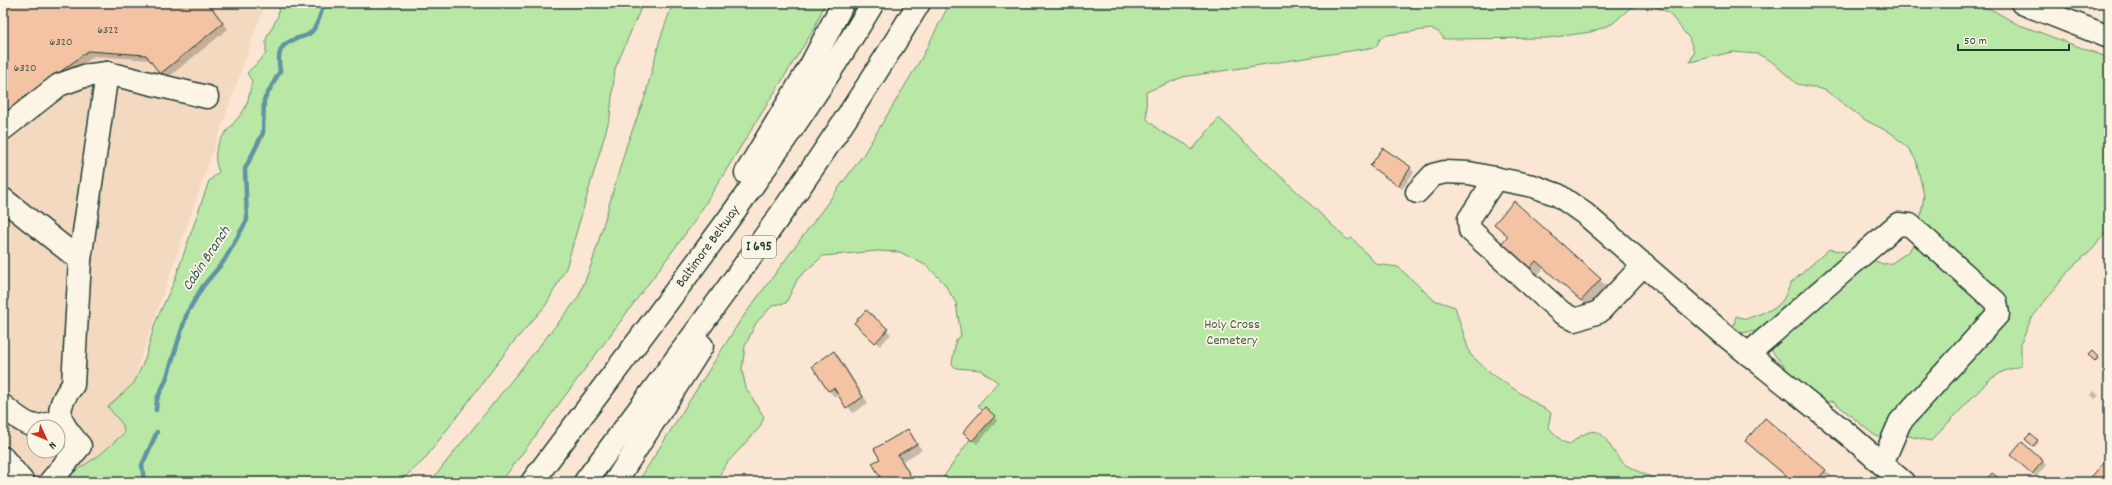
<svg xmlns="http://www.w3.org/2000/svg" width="2112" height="485" font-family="Dekko,sans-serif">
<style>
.built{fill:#f4d9c1;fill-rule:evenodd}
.green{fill:#b8e7a6;stroke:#6c926d}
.shadow{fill:#0003}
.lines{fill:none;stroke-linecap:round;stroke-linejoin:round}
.stream{stroke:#5f95a2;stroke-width:4.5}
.building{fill:#f4c3a4;stroke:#1f3d34}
.minor-casing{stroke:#1f3d34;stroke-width:25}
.highway-casing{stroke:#1f3d34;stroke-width:25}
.minor{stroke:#fcf5e5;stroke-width:22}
.highway{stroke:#fcf5e5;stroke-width:22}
.labels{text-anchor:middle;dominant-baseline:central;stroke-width:3.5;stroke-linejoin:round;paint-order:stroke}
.number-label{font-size:12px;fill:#545e50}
.shield{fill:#fcf5e5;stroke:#617469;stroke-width:1}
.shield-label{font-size:13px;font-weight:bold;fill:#1f3d34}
.street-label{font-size:14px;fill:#1f3d34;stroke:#fcf5e5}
.park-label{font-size:14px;fill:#3e5f4b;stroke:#fcf5e5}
.water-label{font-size:15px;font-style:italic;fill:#345a59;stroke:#fcf5e5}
</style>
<rect width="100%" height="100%" fill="#fae6d2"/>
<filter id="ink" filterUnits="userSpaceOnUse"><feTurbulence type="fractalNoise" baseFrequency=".025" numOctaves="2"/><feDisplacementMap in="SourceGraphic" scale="8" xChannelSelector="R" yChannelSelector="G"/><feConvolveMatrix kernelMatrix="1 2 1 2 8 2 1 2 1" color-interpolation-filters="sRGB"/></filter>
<g filter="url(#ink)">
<path class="built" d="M 3,3 L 265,3 L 138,366 L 132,428 L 83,482 L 3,482 ZM 34,427 L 58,427 L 58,451 L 34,451 Z"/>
<g class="green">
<path d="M 279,3 L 643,3 L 615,69 L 610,117 L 566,268 L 546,305 L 512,344 L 424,460 L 399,482 L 59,482 L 101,454 L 124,433 L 123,425 L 108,407 L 134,383 L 145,359 L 155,323 L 174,282 L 209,181 L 219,172 C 206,142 233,129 245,108 C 249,100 250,89 252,81 L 247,73 L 266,54 L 266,39 L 278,16 Z"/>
<path d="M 673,3 L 825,3 L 814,29 L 692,225 L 501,482 L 430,482 L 578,298 L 592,263 L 627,144 L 645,97 L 660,39 Z"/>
<path d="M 950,3 L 1645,3 L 1630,8 L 1612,24 L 1591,32 L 1548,38 L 1444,39 L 1439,32 L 1431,29 L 1387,35 L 1380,39 L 1376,47 L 1183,77 L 1146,92 L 1147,119 L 1160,131 L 1187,145 L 1192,150 L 1219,118 L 1348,240 L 1352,238 L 1376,264 L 1398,267 L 1434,300 L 1455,307 L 1470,354 L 1491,374 L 1551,413 L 1548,427 L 1563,442 L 1570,444 C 1607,413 1603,447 1626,465 C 1637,472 1652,477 1663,482 L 940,482 L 987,415 L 978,405 L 998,382 L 980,370 L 956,368 L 952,364 L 956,340 L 961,336 L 956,303 L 944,283 L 927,266 L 900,252 L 877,251 L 823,256 L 798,278 L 786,303 L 773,305 L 756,323 L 745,346 L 742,370 L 746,388 L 764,417 L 760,427 L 727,463 L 715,482 L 638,482 L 740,321 L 863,155 L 921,59 Z"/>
<path d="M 1646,3 L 1980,3 L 2017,24 L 2109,58 L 2109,227 L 2093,249 L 2071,268 L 2031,319 L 2021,343 L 2021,366 L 2004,371 L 1989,380 L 1931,441 L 1899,434 L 1889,441 L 1874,435 L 1833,401 L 1825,402 L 1809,396 L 1755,331 L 1741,333 L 1733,329 L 1736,316 L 1746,319 L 1775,308 L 1783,300 L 1791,283 L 1829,249 L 1857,254 L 1883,264 L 1892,263 L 1909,251 L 1917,238 L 1924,196 L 1916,160 L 1908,148 L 1891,133 L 1865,120 L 1825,90 L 1797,84 L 1771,61 L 1758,54 L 1732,52 L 1690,62 L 1694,52 L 1689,38 L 1668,12 Z"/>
</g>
<g class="shadow">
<path d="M 3,3 L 209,3 L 228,29 L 166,79 L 151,60 L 94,56 L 3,125 Z"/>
<path d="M 1371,166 L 1410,168 L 1414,172 L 1402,189 Z"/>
<path d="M 1509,237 L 1600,280 L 1608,287 L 1589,308 L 1544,268 L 1535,278 L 1508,254 Z"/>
<path d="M 867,311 L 891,334 L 880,346 L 855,323 Z"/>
<path d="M 2092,352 L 2099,359 L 2097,362 L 2089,355 Z"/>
<path d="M 834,353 L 840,358 L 868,403 L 853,413 L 839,394 L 835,397 L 829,391 L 813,366 Z"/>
<path d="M 2094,391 L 2099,396 L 2095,399 L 2091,395 Z"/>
<path d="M 994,417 L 998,420 L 977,444 L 968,436 Z"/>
<path d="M 908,431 L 922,450 L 903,461 L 915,482 L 884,482 L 882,459 Z"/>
<path d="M 2031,435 L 2039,442 L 2035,447 L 2027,439 Z"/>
<path d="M 2016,459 L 2043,461 L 2046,465 L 2036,477 Z"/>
<path d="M 1825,470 L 1831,476 L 1826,482 L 1793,482 Z"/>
</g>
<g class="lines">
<g class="stream">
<path d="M 156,410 L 157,399 L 166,380 L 187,313 L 203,286 L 224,261 L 247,220 L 245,169 L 263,133 L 264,100 L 280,71 C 277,53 279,44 298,38 C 301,37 307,36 309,34 C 317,28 322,12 323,3"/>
<path d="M 144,482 L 142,465 L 157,432"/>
</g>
</g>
<g class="building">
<path d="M 3,3 L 208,3 L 223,23 L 160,74 L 146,55 L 88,51 L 3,115 Z"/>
<path d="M 1383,148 L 1411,167 L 1398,186 L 1370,166 Z"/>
<path d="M 1514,201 L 1601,279 L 1581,301 L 1536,261 L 1527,271 L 1499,246 L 1508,236 L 1494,224 Z"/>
<path d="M 866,310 L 888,329 L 875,343 L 854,323 Z"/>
<path d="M 834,351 L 863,397 L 846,408 L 834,388 L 828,391 L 812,366 Z"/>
<path d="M 2092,351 L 2098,357 L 2095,361 L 2088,355 Z"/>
<path d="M 985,407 L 995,416 L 972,441 L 963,432 Z"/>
<path d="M 1765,418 L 1826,470 L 1815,482 L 1793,482 L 1745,441 Z"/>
<path d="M 908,429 L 917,444 L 898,455 L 913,480 L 910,482 L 883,482 L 872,463 L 880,459 L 874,449 Z"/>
<path d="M 2030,434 L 2038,440 L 2033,446 L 2025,439 Z"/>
<path d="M 2022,442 L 2043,461 L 2032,474 L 2011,455 Z"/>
<path d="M 2105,461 L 2109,464 L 2109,482 L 2087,482 Z"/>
<path d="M 1992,473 L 2000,479 L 1997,482 L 1989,482 L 1986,480 Z"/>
</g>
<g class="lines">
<g class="minor-casing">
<g id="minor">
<path d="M 3,129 L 59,85 L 84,76 L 107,73 L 207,97"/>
<path d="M 1496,178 L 1469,219 L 1470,230 L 1561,312 L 1575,320 L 1599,312 L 1644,264"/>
<path d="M 1417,192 L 1433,175 L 1445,172 L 1469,173 L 1533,186 L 1558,195 L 1585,214 L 1727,337 L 1849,435 L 1903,482"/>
<path d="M 3,199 L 80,260"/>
<path d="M 1748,354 L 1898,224 L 1910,225 L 1996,302 L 1998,314 L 1900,422 L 1882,464"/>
<path d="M 3,406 C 26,424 31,432 60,420"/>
<path d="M 3,458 L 23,482"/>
<path d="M 50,482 L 80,446 C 60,423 51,412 73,385 L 80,260 L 107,73"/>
</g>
</g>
<g class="highway-casing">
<g id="highway">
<path d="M 2022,3 L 2109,37"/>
<path d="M 746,173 L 811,65 L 843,3"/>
<path id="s1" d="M 532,482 C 649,325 772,171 873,3"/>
<path d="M 585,482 C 701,325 819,170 919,3"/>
<path d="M 615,482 L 702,346"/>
</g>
</g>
<use href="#minor" class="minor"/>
<use href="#highway" class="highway"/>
</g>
</g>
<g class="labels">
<g class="number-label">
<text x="108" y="30">6322</text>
<text x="61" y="42">6320</text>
<text x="25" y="68">6320</text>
</g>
<rect class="shield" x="742" y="236" width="34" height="22" rx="3"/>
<g class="shield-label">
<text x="759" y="247">I 695</text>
</g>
<g class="street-label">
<text stroke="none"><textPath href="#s1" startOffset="294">Baltimore Beltway</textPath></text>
</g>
<g class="park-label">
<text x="1232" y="325">Holy Cross<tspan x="1232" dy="16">Cemetery</tspan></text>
</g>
<g class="water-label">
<text transform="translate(207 259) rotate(-56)">Cabin Branch</text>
</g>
</g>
<rect width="2112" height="485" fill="none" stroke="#fcf5e5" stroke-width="16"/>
<rect x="8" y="8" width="2096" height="469" fill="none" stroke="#1f3d34" stroke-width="1.5" filter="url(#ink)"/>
<g transform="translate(46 439) rotate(134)"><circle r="19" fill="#fcf5e5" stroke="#a4ab9e"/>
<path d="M0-3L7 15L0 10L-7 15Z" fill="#c8321e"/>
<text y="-6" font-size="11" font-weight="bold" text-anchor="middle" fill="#1f3d34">N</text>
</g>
<path d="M1958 44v6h111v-6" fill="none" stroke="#1f3d34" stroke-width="2"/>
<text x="1964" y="44" font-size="12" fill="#1f3d34" stroke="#fcf5e5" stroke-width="3" paint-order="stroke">50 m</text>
</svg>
